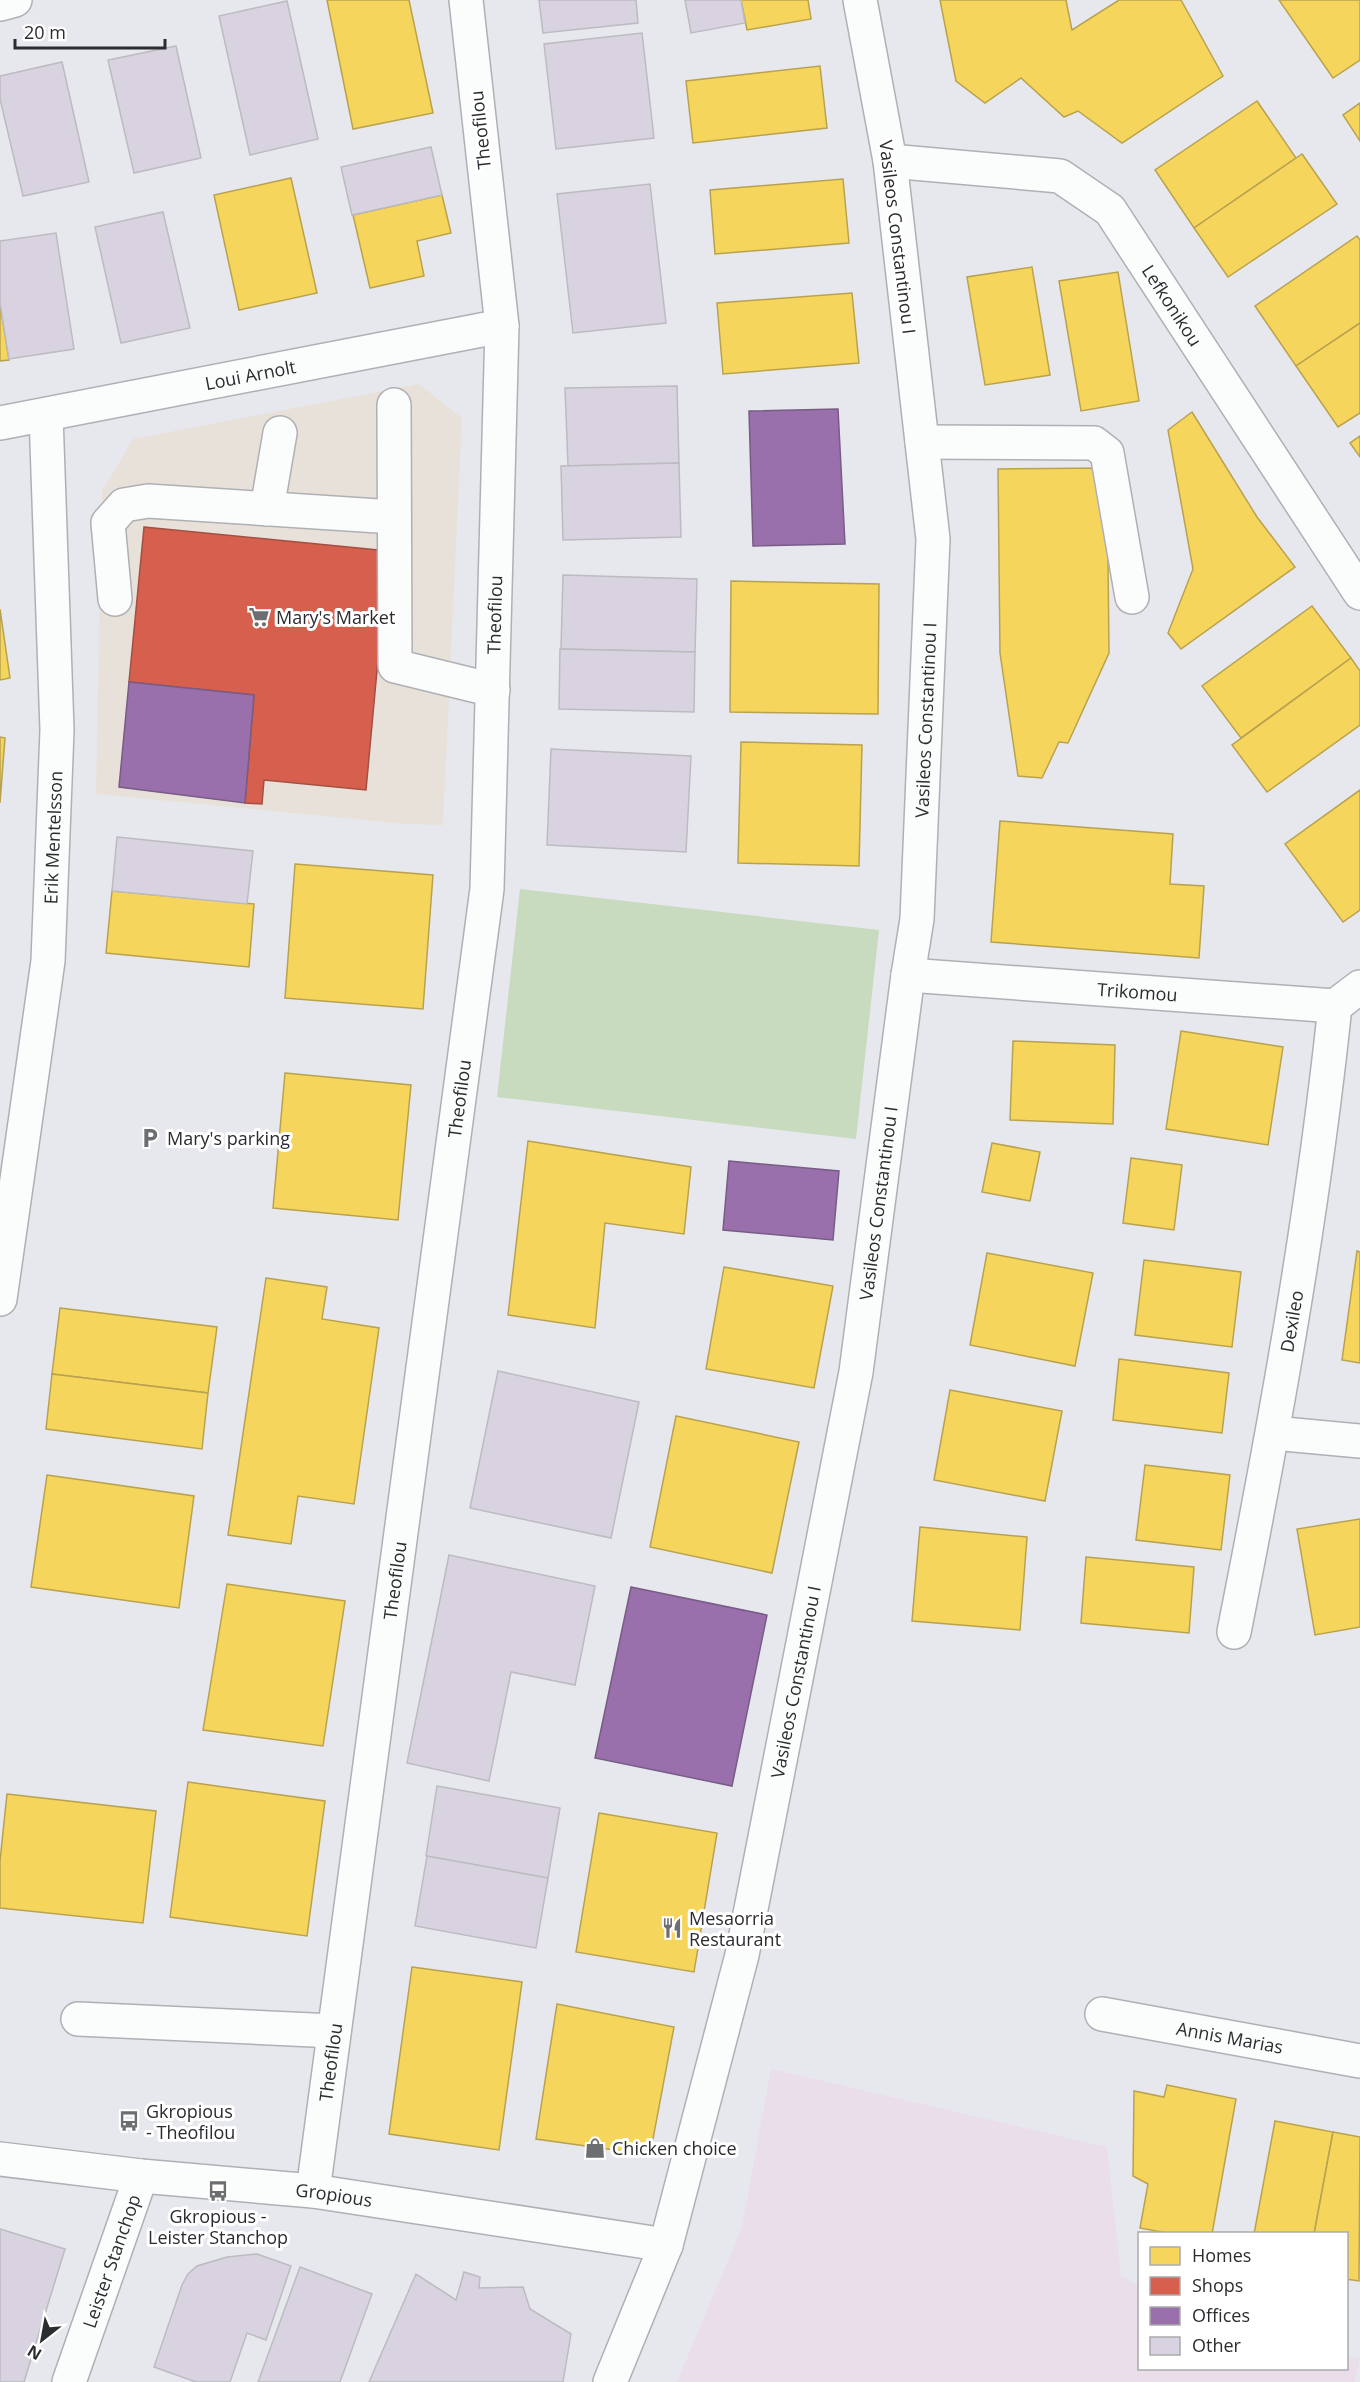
<svg xmlns="http://www.w3.org/2000/svg" width="1360" height="2382" font-family="'Open Sans',sans-serif">
<style>
.commercial{fill:#e8e1d9}
.education{fill:#e9deea}
.green{fill:#c8dbbe}
.homes{fill:#f6d55c;stroke:#b9a24f;stroke-width:1.5}
.shops{fill:#d6604d;stroke:#a35044;stroke-width:1.5}
.offices{fill:#9970ab;stroke:#785c86;stroke-width:1.5}
.building{fill:#d9d3e1;stroke:#bcbbbf;stroke-width:1.5}
.lines{fill:none;stroke-linecap:round;stroke-linejoin:round}
.minor-casing{stroke:#afb0b4;stroke-width:36}
.major-casing{stroke:#afb0b4;stroke-width:36}
.minor{stroke:#fbfcfc;stroke-width:33}
.major{stroke:#fbfcfc;stroke-width:33}
.labels{text-anchor:middle;dominant-baseline:central;stroke-width:6;stroke-linejoin:round;paint-order:stroke}
.street-label{font-size:18px;fill:#2b2c30;stroke:#fff}
.poi-label{font-size:18px;fill:#2b2c30;stroke:#fff;text-anchor:start}
</style>
<rect width="100%" height="100%" fill="#e7e8ee"/>
<path class="commercial" d="M 419,384 L 462,418 L 443,825 L 405,824 L 96,794 L 102,491 L 133,439 Z"/>
<path class="education" d="M 771,2069 L 1107,2147 L 1121,2276 L 1139,2286 L 1140,2368 L 1346,2368 L 1347,2356 L 1360,2359 L 1355,2382 L 677,2382 L 742,2227 Z"/>
<path class="green" d="M 520,889 L 879,930 L 856,1139 L 497,1097 Z"/>
<g class="homes">
<path d="M 327,0 L 409,0 L 433,113 L 353,129 Z"/>
<path d="M 741,0 L 808,0 L 811,19 L 747,30 Z"/>
<path d="M 940,0 L 1066,0 L 1072,30 L 1119,0 L 1181,0 L 1223,76 L 1122,143 L 1078,111 L 1064,117 L 1021,78 L 985,103 L 956,81 Z"/>
<path d="M 1279,0 L 1360,0 L 1360,60 L 1333,78 Z"/>
<path d="M 820,66 L 827,128 L 693,143 L 686,81 Z"/>
<path d="M 1257,101 L 1296,158 L 1194,228 L 1155,170 Z"/>
<path d="M 1360,103 L 1360,141 L 1343,115 Z"/>
<path d="M 1302,154 L 1337,204 L 1228,277 L 1194,228 Z"/>
<path d="M 291,178 L 317,293 L 239,310 L 214,195 Z"/>
<path d="M 843,179 L 849,243 L 715,254 L 710,190 Z"/>
<path d="M 442,195 L 451,233 L 417,241 L 424,276 L 370,288 L 353,215 Z"/>
<path d="M 1357,236 L 1360,240 L 1360,323 L 1296,366 L 1255,306 Z"/>
<path d="M 1032,267 L 1050,375 L 985,385 L 967,277 Z"/>
<path d="M 1118,272 L 1139,401 L 1081,411 L 1059,281 Z"/>
<path d="M 852,293 L 859,363 L 723,374 L 717,303 Z"/>
<path d="M 0,303 L 9,360 L 0,361 Z"/>
<path d="M 1360,323 L 1360,413 L 1338,427 L 1296,366 Z"/>
<path d="M 1192,412 L 1257,517 L 1295,567 L 1181,649 L 1168,633 L 1193,569 L 1168,430 Z"/>
<path d="M 1360,436 L 1360,457 L 1350,443 Z"/>
<path d="M 1107,468 L 1109,653 L 1068,743 L 1059,742 L 1042,778 L 1018,776 L 1000,653 L 998,469 Z"/>
<path d="M 731,581 L 879,584 L 878,714 L 730,712 Z"/>
<path d="M 1312,606 L 1351,658 L 1241,738 L 1202,686 Z"/>
<path d="M 0,609 L 10,678 L 0,680 Z"/>
<path d="M 1351,658 L 1360,671 L 1360,725 L 1267,792 L 1232,745 Z"/>
<path d="M 0,737 L 5,738 L 0,803 Z"/>
<path d="M 741,742 L 862,745 L 859,866 L 738,863 Z"/>
<path d="M 1360,790 L 1360,910 L 1343,922 L 1285,844 Z"/>
<path d="M 1000,821 L 1173,834 L 1170,884 L 1204,886 L 1199,958 L 991,942 Z"/>
<path d="M 295,864 L 433,875 L 423,1009 L 285,998 Z"/>
<path d="M 112,891 L 254,904 L 249,967 L 106,953 Z"/>
<path d="M 1181,1031 L 1283,1047 L 1268,1145 L 1166,1129 Z"/>
<path d="M 1013,1041 L 1115,1045 L 1113,1124 L 1010,1120 Z"/>
<path d="M 285,1073 L 411,1085 L 398,1220 L 273,1208 Z"/>
<path d="M 528,1141 L 691,1167 L 684,1234 L 605,1223 L 595,1328 L 508,1315 Z"/>
<path d="M 992,1143 L 1040,1152 L 1030,1201 L 982,1192 Z"/>
<path d="M 1131,1158 L 1182,1165 L 1174,1230 L 1123,1223 Z"/>
<path d="M 1357,1251 L 1360,1252 L 1360,1363 L 1342,1360 Z"/>
<path d="M 987,1253 L 1093,1273 L 1075,1366 L 970,1345 Z"/>
<path d="M 1144,1260 L 1241,1272 L 1232,1347 L 1135,1335 Z"/>
<path d="M 724,1267 L 833,1286 L 814,1388 L 706,1369 Z"/>
<path d="M 266,1278 L 327,1287 L 322,1319 L 379,1328 L 354,1504 L 298,1496 L 291,1544 L 228,1535 Z"/>
<path d="M 60,1308 L 217,1327 L 208,1393 L 52,1374 Z"/>
<path d="M 1119,1359 L 1229,1373 L 1222,1433 L 1113,1420 Z"/>
<path d="M 52,1374 L 208,1393 L 202,1449 L 46,1429 Z"/>
<path d="M 950,1390 L 1062,1411 L 1045,1501 L 934,1480 Z"/>
<path d="M 676,1416 L 799,1442 L 772,1573 L 650,1547 Z"/>
<path d="M 1145,1465 L 1230,1475 L 1221,1550 L 1136,1540 Z"/>
<path d="M 47,1475 L 194,1496 L 179,1608 L 31,1587 Z"/>
<path d="M 1360,1519 L 1360,1627 L 1315,1635 L 1297,1529 Z"/>
<path d="M 920,1527 L 1027,1537 L 1020,1630 L 912,1621 Z"/>
<path d="M 1086,1557 L 1194,1567 L 1189,1633 L 1081,1623 Z"/>
<path d="M 227,1584 L 345,1601 L 323,1746 L 203,1730 Z"/>
<path d="M 188,1782 L 325,1801 L 307,1936 L 170,1917 Z"/>
<path d="M 7,1794 L 156,1811 L 143,1923 L 0,1908 L 0,1861 Z"/>
<path d="M 599,1813 L 717,1833 L 694,1972 L 576,1952 Z"/>
<path d="M 412,1967 L 522,1982 L 499,2150 L 389,2134 Z"/>
<path d="M 557,2004 L 674,2027 L 650,2155 L 536,2139 Z"/>
<path d="M 1167,2085 L 1236,2099 L 1212,2234 L 1172,2234 L 1140,2228 L 1148,2184 L 1133,2176 L 1134,2091 L 1164,2097 Z"/>
<path d="M 1275,2121 L 1333,2132 L 1314,2234 L 1254,2234 Z"/>
<path d="M 1333,2132 L 1360,2137 L 1359,2281 L 1346,2279 L 1346,2234 L 1314,2234 Z"/>
</g>
<path class="shops" d="M 144,527 L 388,551 L 366,790 L 264,780 L 262,804 L 245,803 L 254,695 L 129,682 Z"/>
<g class="offices">
<path d="M 838,409 L 845,544 L 753,546 L 749,411 Z"/>
<path d="M 129,682 L 254,695 L 245,803 L 119,787 Z"/>
<path d="M 729,1161 L 839,1171 L 833,1240 L 723,1230 Z"/>
<path d="M 631,1587 L 767,1615 L 732,1786 L 595,1758 Z"/>
</g>
<g class="building">
<path d="M 539,0 L 636,0 L 638,23 L 543,33 Z"/>
<path d="M 685,0 L 741,0 L 745,23 L 691,33 Z"/>
<path d="M 287,1 L 318,139 L 250,155 L 219,16 Z"/>
<path d="M 642,33 L 654,138 L 556,149 L 544,44 Z"/>
<path d="M 176,46 L 201,158 L 134,173 L 108,60 Z"/>
<path d="M 62,62 L 89,182 L 23,196 L 0,99 L 0,76 Z"/>
<path d="M 431,147 L 442,195 L 352,215 L 341,167 Z"/>
<path d="M 650,184 L 666,323 L 573,333 L 557,194 Z"/>
<path d="M 163,212 L 190,328 L 121,343 L 95,227 Z"/>
<path d="M 56,233 L 74,349 L 9,359 L 0,303 L 0,241 Z"/>
<path d="M 677,386 L 679,463 L 568,466 L 565,388 Z"/>
<path d="M 679,463 L 681,537 L 563,540 L 561,466 Z"/>
<path d="M 563,575 L 697,579 L 695,652 L 561,649 Z"/>
<path d="M 560,649 L 695,652 L 694,712 L 559,709 Z"/>
<path d="M 551,749 L 691,756 L 686,852 L 547,845 Z"/>
<path d="M 117,837 L 253,851 L 247,904 L 112,891 Z"/>
<path d="M 498,1371 L 639,1402 L 611,1538 L 470,1508 Z"/>
<path d="M 449,1555 L 595,1586 L 575,1685 L 511,1672 L 489,1781 L 407,1763 Z"/>
<path d="M 437,1786 L 560,1808 L 548,1878 L 426,1856 Z"/>
<path d="M 427,1856 L 548,1878 L 536,1948 L 415,1926 Z"/>
<path d="M 0,2229 L 65,2249 L 24,2382 L 0,2382 Z"/>
<path d="M 257,2254 L 291,2266 L 266,2340 L 247,2333 L 230,2382 L 196,2382 L 154,2367 L 182,2285 L 188,2274 L 197,2266 L 227,2257 Z"/>
<path d="M 300,2267 L 372,2294 L 340,2382 L 258,2382 Z"/>
<path d="M 464,2272 L 480,2277 L 479,2288 L 523,2287 L 530,2309 L 571,2334 L 563,2382 L 369,2382 L 416,2274 L 456,2300 Z"/>
</g>
<g class="lines">
<g class="minor-casing">
<g id="minor">
<path d="M 0,4 L 15,0"/>
<path id="s1" d="M 890,161 L 1060,176 L 1110,210 L 1360,593"/>
<path d="M 394,405 L 395,666 L 493,690"/>
<path id="s2" d="M 0,423 L 502,326"/>
<path d="M 922,442 L 1094,443 L 1107,453 L 1132,597"/>
<path d="M 267,509 L 280,433"/>
<path d="M 115,599 L 108,523 L 124,505 L 148,501 L 394,517"/>
<path id="s3" d="M 908,975 L 1335,1006 L 1360,987"/>
<path id="s4" d="M 0,1299 L 48,961 L 57,730 L 46,415"/>
<path d="M 1273,1433 L 1360,1441"/>
<path id="s5" d="M 1234,1632 C 1275,1425 1313,1216 1335,1006"/>
<path id="s6" d="M 1102,2014 L 1360,2061"/>
<path d="M 78,2019 L 334,2031"/>
<path id="s7" d="M 0,2159 L 141,2176 L 313,2191 L 666,2245"/>
<path id="s8" d="M 313,2191 L 487,889 L 502,326 L 466,0"/>
<path id="s9" d="M 69,2382 L 141,2176"/>
</g>
</g>
<g class="major-casing">
<g id="major">
<path id="s10" d="M 610,2382 L 666,2245 L 742,1955 L 856,1372 L 908,975 L 917,919 L 933,539 L 890,161 L 860,0"/>
</g>
</g>
<use href="#minor" class="minor"/>
<use href="#major" class="major"/>
</g>
<defs>
<g id="supermarket-bare" transform="scale(1.62)"><path d="M-6-5.5h2.5l.6 2H6L4.5 2H-2.5L-4.4-4H-6ZM-1.5 3.2a1.3 1.3 0 1 0 .1 0ZM3 3.2a1.3 1.3 0 1 0 .1 0Z" fill="#6d6e72" stroke="#fff" stroke-width="2.5" paint-order="stroke"/></g>
<g id="parking-bare" transform="scale(1.62)"><path d="M-3.5-5.5H1a3.5 3.5 0 0 1 0 7H-1V5.5H-3.5ZM-1-3.4V-.6H.8a1.4 1.4 0 0 0 0-2.8Z" fill="#6d6e72" stroke="#fff" stroke-width="2.5" paint-order="stroke"/></g>
<g id="restaurant-bare" transform="scale(1.62)"><path d="M-5-6h1v4h1v-4h1v4h1v-4h1v5L-1.5 .5V6h-2V.5L-5-1ZM5-6V6H3V1.5H1.5Q1.5-4 5-6Z" fill="#6d6e72" stroke="#fff" stroke-width="2.5" paint-order="stroke"/></g>
<g id="bus-bare" transform="scale(1.62)"><path d="M-5-6H5V4H4V6H2V4H-2V6H-4V4H-5ZM-3.5-4V0h7V-4ZM-3.5 1.2v1.5H-2V1.2ZM2 1.2v1.5H3.5V1.2Z" fill="#6d6e72" stroke="#fff" stroke-width="2.5" paint-order="stroke"/></g>
<g id="shop-bare" transform="scale(1.62)"><path d="M-5-2.5h2.3a2.7 3.5 0 0 1 5.4 0H5L5.5 6h-11ZM-1.5-2.5h3a1.5 2.3 0 0 0-3 0Z" fill="#6d6e72" stroke="#fff" stroke-width="2.5" paint-order="stroke"/></g>
</defs>
<g fill-rule="evenodd">
<use href="#supermarket-bare" x="259" y="617"/>
<use href="#parking-bare" x="150" y="1138"/>
<use href="#restaurant-bare" x="672" y="1928"/>
<use href="#bus-bare" x="129" y="2121"/>
<use href="#shop-bare" x="595" y="2148"/>
<use href="#bus-bare" x="218" y="2191"/>
</g>
<g class="labels">
<g class="street-label">
<text transform="translate(480 130) rotate(-96)">Theofilou</text>
<text transform="translate(898 237) rotate(83)">Vasileos Constantinou I</text>
<text stroke="none"><textPath href="#s1" startOffset="345">Lefkonikou</textPath></text>
<text stroke="none"><textPath href="#s2" startOffset="255">Loui Arnolt</textPath></text>
<text stroke="none"><textPath href="#s8" startOffset="1588">Theofilou</textPath></text>
<text stroke="none"><textPath href="#s10" startOffset="1698">Vasileos Constantinou I</textPath></text>
<text stroke="none"><textPath href="#s4" startOffset="465">Erik Mentelsson</textPath></text>
<text stroke="none"><textPath href="#s3" startOffset="230">Trikomou</textPath></text>
<text stroke="none"><textPath href="#s8" startOffset="1102">Theofilou</textPath></text>
<text stroke="none"><textPath href="#s10" startOffset="1212">Vasileos Constantinou I</textPath></text>
<text stroke="none"><textPath href="#s5" startOffset="316">Dexileo</textPath></text>
<text stroke="none"><textPath href="#s8" startOffset="616">Theofilou</textPath></text>
<text stroke="none"><textPath href="#s10" startOffset="726">Vasileos Constantinou I</textPath></text>
<text stroke="none"><textPath href="#s6" startOffset="130">Annis Marias</textPath></text>
<text stroke="none"><textPath href="#s8" startOffset="130">Theofilou</textPath></text>
<text stroke="none"><textPath href="#s7" startOffset="336">Gropious</textPath></text>
<text stroke="none"><textPath href="#s9" startOffset="128">Leister Stanchop</textPath></text>
</g>
<g class="poi-label">
<text x="276" y="617">Mary's Market</text>
<text x="167" y="1138">Mary's parking</text>
<text x="689" y="1918">Mesaorria<tspan x="689" dy="21">Restaurant</tspan></text>
<text x="146" y="2111">Gkropious<tspan x="146" dy="21">- Theofilou</tspan></text>
<text x="612" y="2148">Chicken choice</text>
<text x="218" y="2216" text-anchor="middle">Gkropious -<tspan x="218" dy="21">Leister Stanchop</tspan></text>
</g>
</g>
<rect x="1138" y="2232" width="210" height="138" fill="#ffffff" stroke="#aaabac" stroke-width="1.5"/>
<rect x="1150" y="2247" width="30" height="18" fill="#f6d55c" stroke="#aaabac" stroke-width="1.5"/>
<text x="1192" y="2262" font-size="18" fill="#2b2c30">Homes</text>
<rect x="1150" y="2277" width="30" height="18" fill="#d6604d" stroke="#aaabac" stroke-width="1.5"/>
<text x="1192" y="2292" font-size="18" fill="#2b2c30">Shops</text>
<rect x="1150" y="2307" width="30" height="18" fill="#9970ab" stroke="#aaabac" stroke-width="1.5"/>
<text x="1192" y="2322" font-size="18" fill="#2b2c30">Offices</text>
<rect x="1150" y="2337" width="30" height="18" fill="#d9d3e1" stroke="#aaabac" stroke-width="1.5"/>
<text x="1192" y="2352" font-size="18" fill="#2b2c30">Other</text>
<g transform="translate(42 2340) rotate(211)" stroke="#ffffff" stroke-width="4.5" paint-order="stroke">
<path d="M0-4.5L10 22L0 15L-10 22Z" fill="#2b2c30"/>
<text y="-9" font-size="16" font-weight="bold" text-anchor="middle" fill="#2b2c30">N</text>
</g>
<path d="M15 39v9h150v-9" fill="none" stroke="#2b2c30" stroke-width="3"/>
<text x="24" y="39" font-size="18" fill="#2b2c30" stroke="#ffffff" stroke-width="4.5" paint-order="stroke">20 m</text>
</svg>
